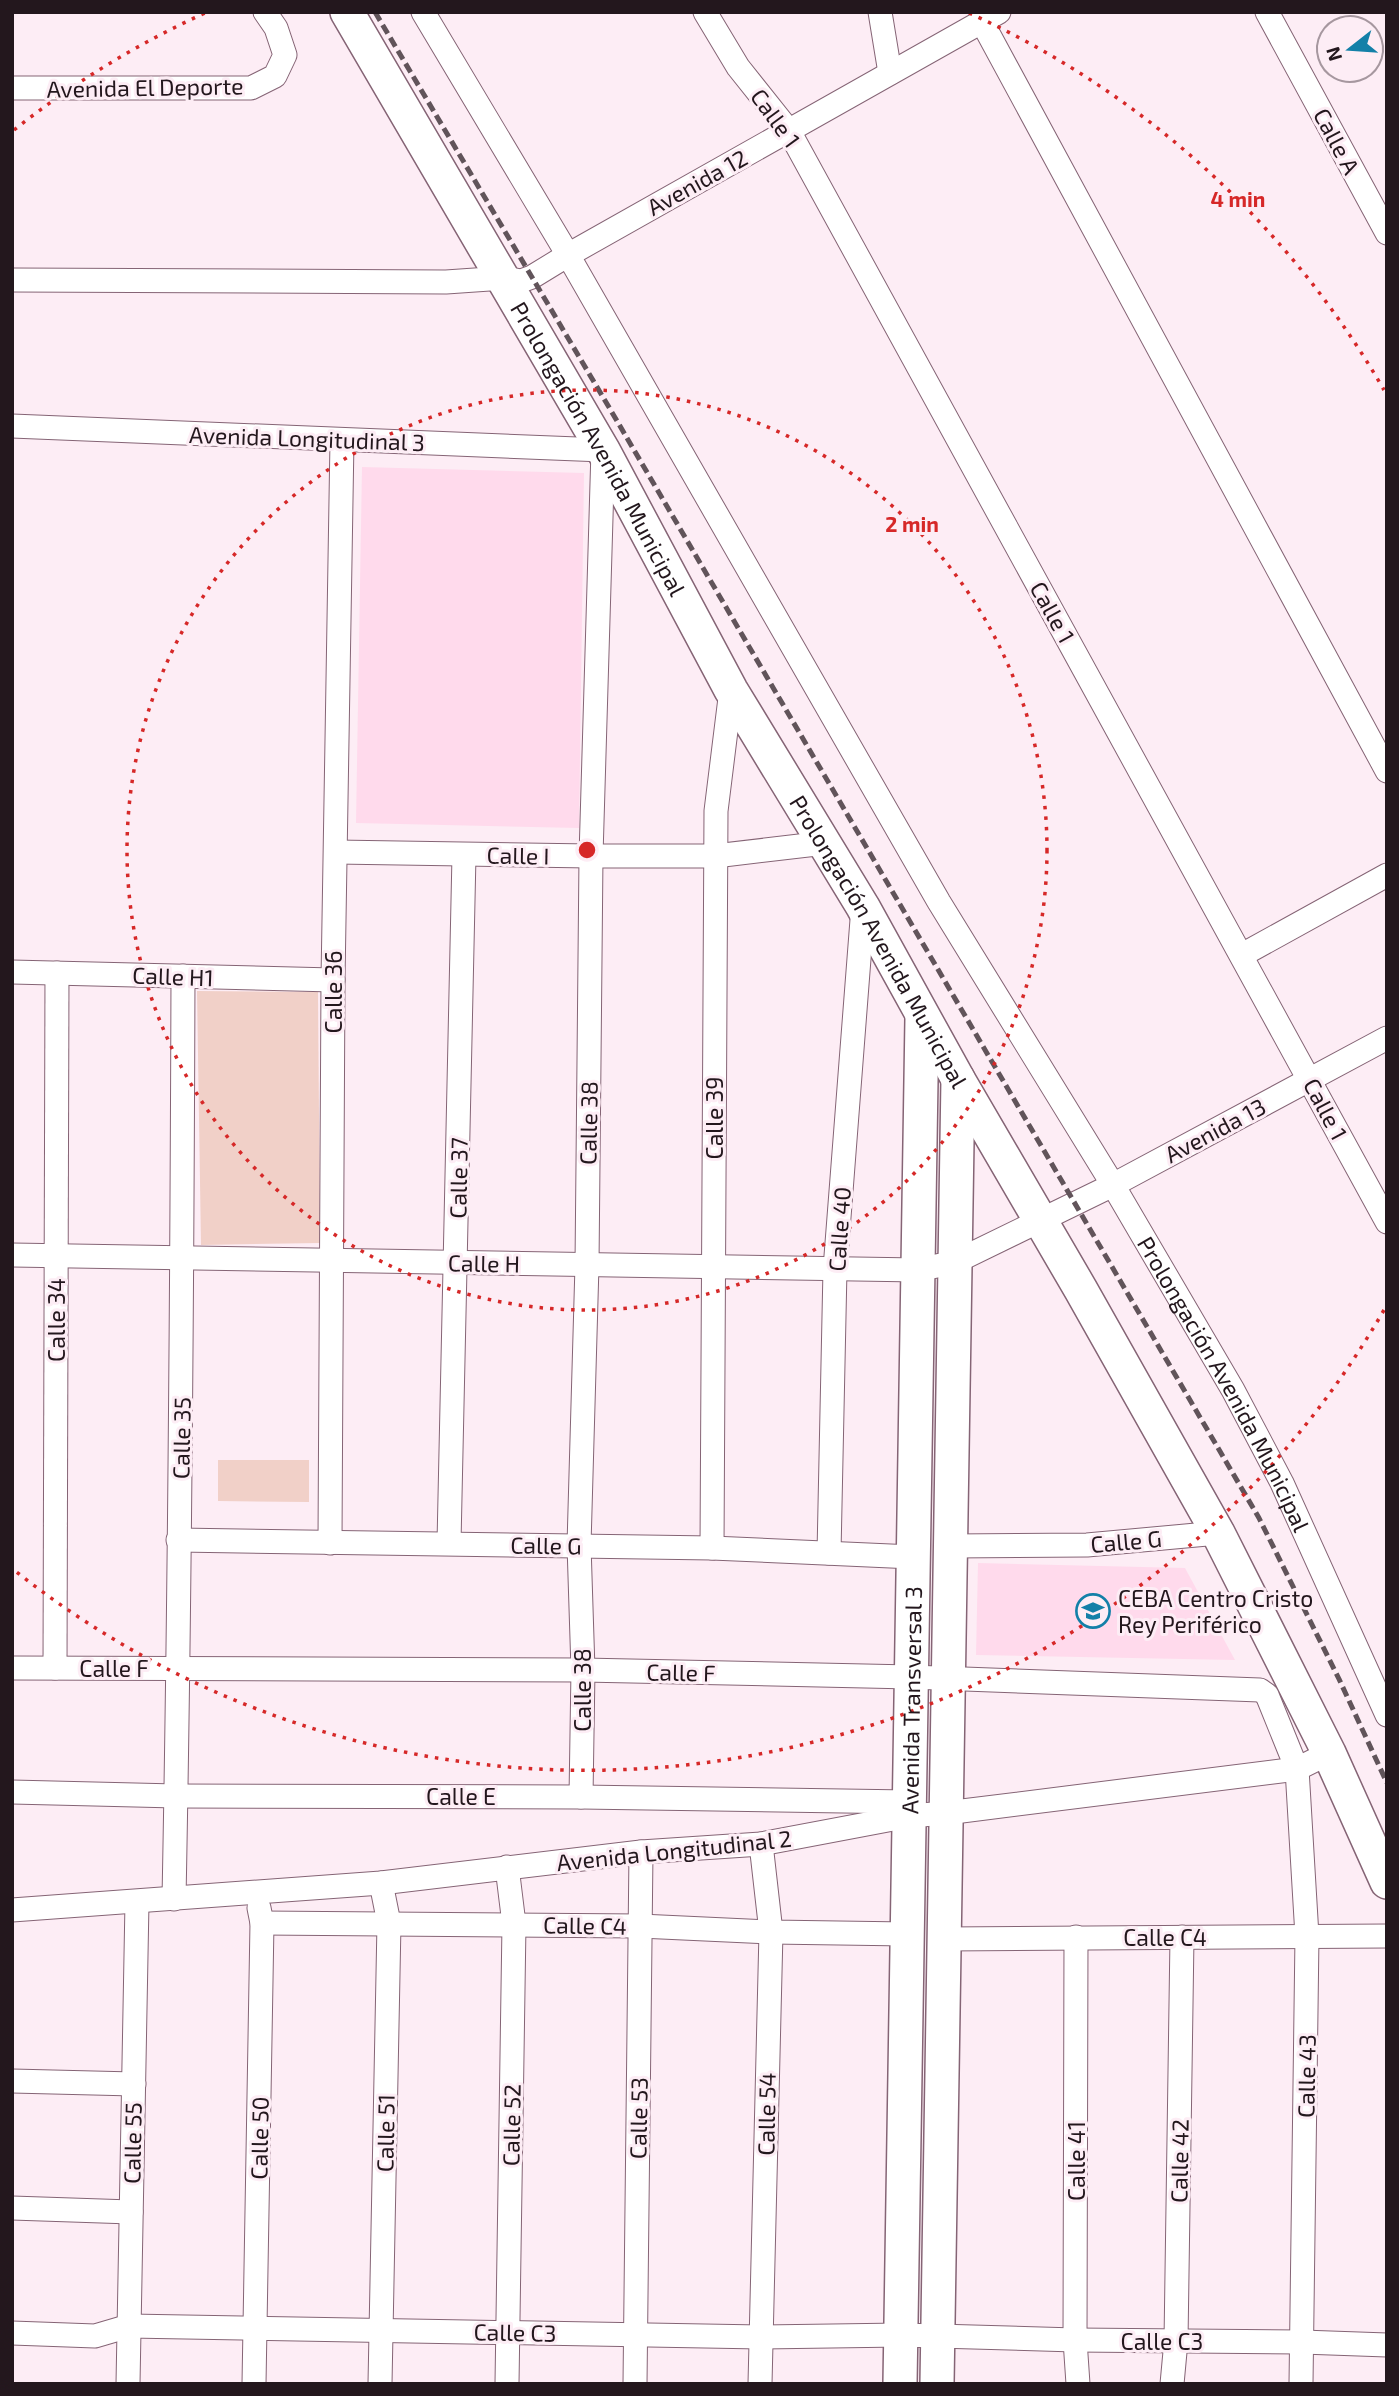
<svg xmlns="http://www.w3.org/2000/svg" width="1399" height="2396" font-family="'Exo 2',sans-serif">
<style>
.built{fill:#ffdaec}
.green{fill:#f1d0c8}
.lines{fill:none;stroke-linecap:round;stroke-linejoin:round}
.street-casing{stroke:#856475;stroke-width:25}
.secondary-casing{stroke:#856475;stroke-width:36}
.street{stroke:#fff;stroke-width:23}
.secondary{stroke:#fff;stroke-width:33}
.rail{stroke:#61545a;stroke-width:5;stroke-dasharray:10 5;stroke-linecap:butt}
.ring{fill:none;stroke:#d62828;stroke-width:3.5;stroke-dasharray:3.5 7}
.labels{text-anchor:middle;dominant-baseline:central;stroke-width:6;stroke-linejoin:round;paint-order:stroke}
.street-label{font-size:23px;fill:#23171d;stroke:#fdedf5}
.poi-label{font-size:23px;fill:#23171d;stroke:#fdedf5;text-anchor:start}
.centre{fill:#d62828;stroke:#fdedf5;stroke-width:3.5}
.ring-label{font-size:21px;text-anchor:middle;font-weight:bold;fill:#d62828;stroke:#fdedf5;stroke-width:6;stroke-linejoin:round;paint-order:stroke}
</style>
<rect width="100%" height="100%" fill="#fdedf5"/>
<g class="built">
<path d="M 362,467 L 584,473 L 579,828 L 356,823 Z"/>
<path d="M 978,1563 L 1185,1568 L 1235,1660 L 976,1655 Z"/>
</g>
<g class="green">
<path d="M 197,991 L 318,992 L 320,1243 L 201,1245 Z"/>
<path d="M 218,1460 L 309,1460 L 309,1502 L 218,1501 Z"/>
</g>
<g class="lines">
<g class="street-casing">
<g id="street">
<path id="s1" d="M 423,12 L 568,255 L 939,902 L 1113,1185 L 1233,1390 L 1282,1483 L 1387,1715"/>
<path d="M 705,12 L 738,67 L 789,131 L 1387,1222"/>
<path d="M 880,12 L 890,73"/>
<path d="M 1267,12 L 1387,233"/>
<path d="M 982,22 L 1387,771"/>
<path d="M 12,88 L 251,88 L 275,76 L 285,55 L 276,28 L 265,12"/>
<path d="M 12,280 L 446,282 L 504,278 L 521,281 L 532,277 L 568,255 L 999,12"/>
<path d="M 12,426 L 603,450 L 591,856 L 587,1265 L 579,1545 L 583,1670 L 581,1797"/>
<path d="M 336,852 L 591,856 L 715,856 L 825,843"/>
<path d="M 1242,955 L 1387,875"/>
<path d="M 12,972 L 333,980"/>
<path d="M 12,1255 L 918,1270 L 955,1262 L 1113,1185 L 1387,1038"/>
<path d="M 178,1540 L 712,1548 L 913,1557"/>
<path d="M 330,1543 L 333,980 L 342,440"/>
<path d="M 449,1543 L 464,855"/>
<path d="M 950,1546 L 1087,1545 L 1218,1533"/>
<path d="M 712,1548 L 716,811 L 731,690"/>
<path d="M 829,1553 L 835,1269 L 863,907"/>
<path d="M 12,1668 L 583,1670 L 911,1677 L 1260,1690 L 1267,1695 L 1297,1769 L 1307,1936 L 1301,2384"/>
<path d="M 55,1668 L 57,973"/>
<path d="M 12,1792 L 176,1796 L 581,1797 L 909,1802"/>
<path d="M 174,1899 C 180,1591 182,1284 183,976"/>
<path d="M 12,1910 L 381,1883 L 641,1852 L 761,1844 L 909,1816 L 946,1813 L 1297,1769 L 1329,1753"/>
<path d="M 262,1923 L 640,1926 L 771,1932 L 907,1934"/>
<path d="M 1076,1937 L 1075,2340 L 1078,2384"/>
<path d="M 944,1939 L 1387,1936"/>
<path d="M 12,2081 L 134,2084"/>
<path d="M 12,2208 L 131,2212"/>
<path d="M 12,2333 L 95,2336 L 129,2326 L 761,2337 L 901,2335 L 1075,2340 L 1302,2342 L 1387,2345"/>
<path d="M 128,2384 L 137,1902"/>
<path d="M 254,2384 L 262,1923 L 259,1908"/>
<path d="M 380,2384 L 389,1923 L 381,1883"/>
<path d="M 507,2384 L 514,1924 L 507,1867"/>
<path d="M 635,2384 L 641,1852"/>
<path d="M 760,2384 L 771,1932 L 761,1844"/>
<path d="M 1172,2384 L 1176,2341 L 1182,1937"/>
</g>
</g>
<g class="secondary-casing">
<g id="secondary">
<path id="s2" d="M 347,12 L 603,450 L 731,690 L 863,907 L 958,1079 L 1081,1290 L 1218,1533 L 1329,1753 L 1387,1882"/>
<path id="s3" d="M 900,2384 L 922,1018"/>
<path d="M 937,2384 L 958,1079"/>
</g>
</g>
<use href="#street" class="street"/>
<use href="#secondary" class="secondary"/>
<path class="rail" d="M 375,12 L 610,409 L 1259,1518 L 1339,1679 L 1387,1783"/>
</g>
<g class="ring">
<circle cx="587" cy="850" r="460"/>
<path d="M1384 1310A920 920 0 0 1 14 1570M14 130A920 920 0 0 1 205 13M969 13A920 920 0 0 1 1384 390"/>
</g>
<defs>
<g id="school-ring" transform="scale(1.75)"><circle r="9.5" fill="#fdedf5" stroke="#1380a8" stroke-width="1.5"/><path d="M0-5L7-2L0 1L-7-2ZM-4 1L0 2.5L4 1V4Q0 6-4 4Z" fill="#1380a8"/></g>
</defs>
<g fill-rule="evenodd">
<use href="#school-ring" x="1093" y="1611"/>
</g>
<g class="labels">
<g class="street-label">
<text transform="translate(145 87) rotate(-1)">Avenida El Deporte</text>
<text transform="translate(776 118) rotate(54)">Calle 1</text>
<text transform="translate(1337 141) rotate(62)">Calle A</text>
<text transform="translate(697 182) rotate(-29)">Avenida 12</text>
<text transform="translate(307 438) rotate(2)">Avenida Longitudinal 3</text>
<text stroke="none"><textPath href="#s2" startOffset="504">Prolongación Avenida Municipal</textPath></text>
<text transform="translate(1053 612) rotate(61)">Calle 1</text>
<text transform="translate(518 855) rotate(1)">Calle I</text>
<text stroke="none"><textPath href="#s2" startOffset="1071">Prolongación Avenida Municipal</textPath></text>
<text transform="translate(173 976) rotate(2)">Calle H1</text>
<text transform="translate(333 992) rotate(-90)">Calle 36</text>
<text transform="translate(1326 1109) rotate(62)">Calle 1</text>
<text transform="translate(714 1118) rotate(-90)">Calle 39</text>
<text transform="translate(588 1123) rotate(-89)">Calle 38</text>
<text transform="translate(1215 1130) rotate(-28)">Avenida 13</text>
<text transform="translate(458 1178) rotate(-89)">Calle 37</text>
<text transform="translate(839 1229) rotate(-86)">Calle 40</text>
<text transform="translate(484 1263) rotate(1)">Calle H</text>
<text transform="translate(56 1320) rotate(-90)">Calle 34</text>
<text stroke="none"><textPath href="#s1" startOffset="1589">Prolongación Avenida Municipal</textPath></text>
<text transform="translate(181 1438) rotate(-89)">Calle 35</text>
<text transform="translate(1126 1541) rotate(-5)">Calle G</text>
<text transform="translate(546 1545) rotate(1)">Calle G</text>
<text x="114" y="1668">Calle F</text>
<text transform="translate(681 1672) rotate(1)">Calle F</text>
<text transform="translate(582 1690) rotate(-90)">Calle 38</text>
<text stroke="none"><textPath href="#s3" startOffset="684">Avenida Transversal 3</textPath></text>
<text x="461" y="1796">Calle E</text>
<text transform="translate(674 1850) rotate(-6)">Avenida Longitudinal 2</text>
<text transform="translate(585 1925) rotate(1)">Calle C4</text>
<text x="1165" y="1937">Calle C4</text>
<text transform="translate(1306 2076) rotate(-89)">Calle 43</text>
<text transform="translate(766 2114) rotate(-89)">Calle 54</text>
<text transform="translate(638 2118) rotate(-89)">Calle 53</text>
<text transform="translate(511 2125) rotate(-89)">Calle 52</text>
<text transform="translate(385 2133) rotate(-89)">Calle 51</text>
<text transform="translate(259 2138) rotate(-89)">Calle 50</text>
<text transform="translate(132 2143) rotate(-89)">Calle 55</text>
<text transform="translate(1076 2161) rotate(-90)">Calle 41</text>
<text transform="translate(1179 2161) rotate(-89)">Calle 42</text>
<text transform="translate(515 2332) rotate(1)">Calle C3</text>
<text x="1162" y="2341">Calle C3</text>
</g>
<g class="poi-label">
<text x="1118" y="1598">CEBA Centro Cristo<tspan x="1118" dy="26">Rey Periférico</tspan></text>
</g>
</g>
<circle cx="587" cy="850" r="10" class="centre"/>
<g class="ring-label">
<text x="1238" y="207">4 min</text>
<text x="912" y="532">2 min</text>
</g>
<rect width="1399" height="2396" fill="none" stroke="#23171d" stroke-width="28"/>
<g transform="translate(1350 49) rotate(253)"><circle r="33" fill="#fdedf5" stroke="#a6979f" stroke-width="2"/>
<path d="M0-5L12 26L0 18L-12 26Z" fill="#1380a8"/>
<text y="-10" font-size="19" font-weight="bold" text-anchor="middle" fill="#23171d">N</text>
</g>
</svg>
